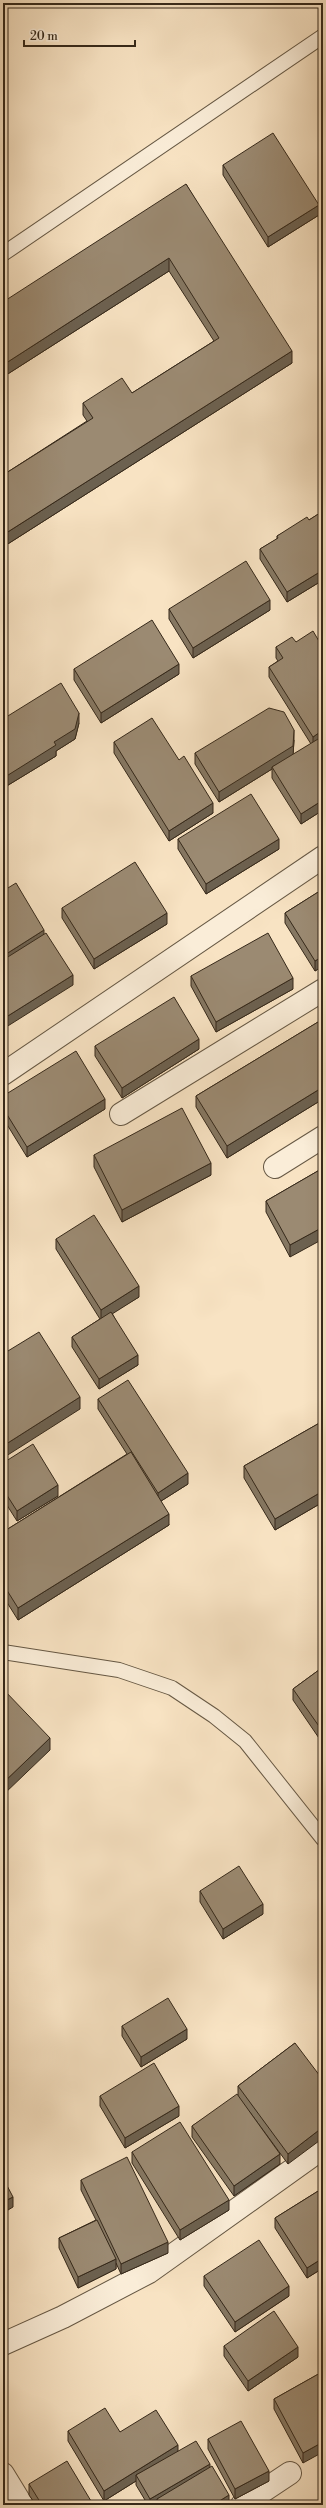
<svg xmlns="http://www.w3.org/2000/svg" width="326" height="2508" font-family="'Libre Bodoni',serif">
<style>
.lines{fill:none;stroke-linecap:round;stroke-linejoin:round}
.service-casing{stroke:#665844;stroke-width:16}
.minor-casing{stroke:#665844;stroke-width:24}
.service{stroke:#faedd8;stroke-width:14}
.minor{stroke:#faedd8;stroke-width:22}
.wall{fill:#857762;stroke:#36291a}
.shaded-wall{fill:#6c6150;stroke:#36291a}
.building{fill:#9b8a72;stroke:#36291a}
</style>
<rect width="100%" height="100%" fill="#f8e3c3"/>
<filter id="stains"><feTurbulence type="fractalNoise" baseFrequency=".005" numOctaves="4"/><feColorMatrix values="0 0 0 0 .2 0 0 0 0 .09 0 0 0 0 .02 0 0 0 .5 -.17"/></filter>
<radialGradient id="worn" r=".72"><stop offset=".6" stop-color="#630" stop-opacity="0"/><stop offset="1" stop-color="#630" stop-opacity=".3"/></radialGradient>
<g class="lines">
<g class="service-casing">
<g id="service">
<path d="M 3,254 L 323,36"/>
<path d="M 3,1652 L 119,1670 L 172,1688 L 214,1716 L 245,1741 L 323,1839"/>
</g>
</g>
<g class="minor-casing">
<g id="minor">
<path d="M 3,1074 L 323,857"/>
<path d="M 121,1114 L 323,990"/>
<path d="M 275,1167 L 323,1137"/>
<path d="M 3,2344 L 63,2317 L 149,2272 L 323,2148"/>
<path d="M 3,2474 L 22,2505"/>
<path d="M 242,2505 L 290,2473"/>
</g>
</g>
<use href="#service" class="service"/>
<use href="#minor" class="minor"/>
</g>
<g class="wall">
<path d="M 223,165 L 319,215 L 268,247 L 223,175 Z"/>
<path d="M 186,184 L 292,363 L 3,547 L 3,475 L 87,421 L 83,415 L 83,403 L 132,393 L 214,341 L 169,271 L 3,377 Z"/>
<path d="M 323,511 L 323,580 L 287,602 L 260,559 L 260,549 L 277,539 L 277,536 L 309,520 Z"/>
<path d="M 169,609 L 270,610 L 193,658 L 169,619 Z"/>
<path d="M 296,642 L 323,648 L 323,810 L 301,824 L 272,778 L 272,769 L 219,802 L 195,764 L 195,753 L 294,740 L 293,755 L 311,744 L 269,677 L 269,667 L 278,661 L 276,658 L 276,647 Z"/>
<path d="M 74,669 L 179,674 L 101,723 L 74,680 Z"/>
<path d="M 3,719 L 79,723 L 75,739 L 56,751 L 56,756 L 5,787 L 3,783 Z"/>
<path d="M 114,742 L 179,760 L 213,813 L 169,841 L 114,753 Z"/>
<path d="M 178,839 L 279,849 L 206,894 L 178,849 Z"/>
<path d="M 323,889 L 323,966 L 315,971 L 285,923 L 285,913 Z"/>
<path d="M 62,908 L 167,924 L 94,969 L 62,918 Z"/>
<path d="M 191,976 L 293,989 L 216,1032 L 191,986 Z"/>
<path d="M 323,1019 L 323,1099 L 227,1158 L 196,1107 L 196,1096 Z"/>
<path d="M 95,1046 L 199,1049 L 122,1098 L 95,1056 Z"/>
<path d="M 3,1096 L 105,1109 L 27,1157 L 3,1118 Z"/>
<path d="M 94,1155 L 211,1175 L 122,1222 L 94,1167 Z"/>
<path d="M 323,1168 L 290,1257 L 266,1212 L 266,1201 Z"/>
<path d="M 56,1239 L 139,1297 L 112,1313 L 138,1365 L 99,1389 L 72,1347 L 72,1337 L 100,1319 L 56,1249 Z"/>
<path d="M 98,1399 L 188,1484 L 161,1501 L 169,1525 L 18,1620 L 3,1596 L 3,1532 L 127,1454 L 98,1409 Z"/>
<path d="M 323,1421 L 323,1502 L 275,1530 L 244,1478 L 244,1466 Z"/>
<path d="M 3,1463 L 58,1496 L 17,1521 L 3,1499 Z"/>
<path d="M 323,1667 L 323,1744 L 293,1700 L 293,1689 Z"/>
<path d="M 200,1891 L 263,1914 L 223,1939 L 200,1902 Z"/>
<path d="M 122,2026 L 187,2039 L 141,2067 L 122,2036 Z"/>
<path d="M 295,2043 L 288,2164 L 249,2111 L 280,2164 L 234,2196 L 192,2137 L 192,2126 L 238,2096 L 238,2086 Z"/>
<path d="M 100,2096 L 179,2116 L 125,2148 L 100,2106 Z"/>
<path d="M 132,2152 L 229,2210 L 180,2240 L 132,2163 Z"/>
<path d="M 81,2180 L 168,2253 L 121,2274 L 116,2263 L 116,2269 L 78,2288 L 59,2248 L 59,2238 L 96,2220 L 81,2190 Z"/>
<path d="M 323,2188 L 323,2268 L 307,2278 L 275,2228 L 275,2218 Z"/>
<path d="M 204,2276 L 289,2296 L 235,2332 L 204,2286 Z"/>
<path d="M 224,2346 L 298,2357 L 248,2391 L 224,2356 Z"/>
<path d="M 322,2372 L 303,2463 L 274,2409 L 274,2399 Z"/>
<path d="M 68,2431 L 120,2432 L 178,2451 L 210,2468 L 229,2505 L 148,2505 L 136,2485 L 136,2481 L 104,2501 L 68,2441 Z"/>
<path d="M 208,2439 L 269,2481 L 235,2499 L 208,2449 Z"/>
<path d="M 29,2484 L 91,2505 L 100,2505 L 36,2505 L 29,2495 Z"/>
</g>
<g class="shaded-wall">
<path d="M 319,205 L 319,215 L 268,247 L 268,237 Z"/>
<path d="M 169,258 L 169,271 L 3,377 L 3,365 Z"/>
<path d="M 292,351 L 292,363 L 3,547 L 3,535 Z"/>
<path d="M 323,570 L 323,580 L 287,602 L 287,592 Z"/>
<path d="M 270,600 L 270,610 L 193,658 L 193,648 Z"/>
<path d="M 179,664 L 179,674 L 101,723 L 101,713 Z"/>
<path d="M 79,713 L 79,723 L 75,739 L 56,751 L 56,756 L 5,787 L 5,777 L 54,742 Z"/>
<path d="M 294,730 L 294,740 L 293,756 L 272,767 L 272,769 L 219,802 L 219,792 Z"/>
<path d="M 323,730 L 323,740 L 313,747 L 313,737 Z"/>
<path d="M 323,800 L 323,810 L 301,824 L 301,814 Z"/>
<path d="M 213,803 L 213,813 L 169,841 L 169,831 Z"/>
<path d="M 279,839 L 279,849 L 206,894 L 206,884 Z"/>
<path d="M 167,913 L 167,924 L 94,969 L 94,959 Z"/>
<path d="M 44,930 L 44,942 L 3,967 L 3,956 Z"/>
<path d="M 323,956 L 323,966 L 315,971 L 315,961 Z"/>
<path d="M 73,975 L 73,985 L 3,1029 L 3,1019 Z"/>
<path d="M 293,978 L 293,989 L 216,1032 L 216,1022 Z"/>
<path d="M 199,1039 L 199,1049 L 122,1098 L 122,1088 Z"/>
<path d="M 323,1087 L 323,1099 L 227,1158 L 227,1146 Z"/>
<path d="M 105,1099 L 105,1109 L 27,1157 L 27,1147 Z"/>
<path d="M 211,1163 L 211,1175 L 122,1222 L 122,1210 Z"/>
<path d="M 323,1227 L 323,1239 L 290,1257 L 290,1245 Z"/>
<path d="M 139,1286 L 139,1297 L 101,1321 L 101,1310 Z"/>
<path d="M 138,1355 L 138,1365 L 99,1389 L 99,1379 Z"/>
<path d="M 80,1397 L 80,1409 L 3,1458 L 3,1446 Z"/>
<path d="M 188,1473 L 188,1484 L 158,1503 L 158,1493 Z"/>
<path d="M 58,1485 L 58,1496 L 17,1521 L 17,1511 Z"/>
<path d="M 323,1491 L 323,1502 L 275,1530 L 275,1519 Z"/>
<path d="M 169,1514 L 169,1525 L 18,1620 L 18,1608 Z"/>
<path d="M 50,1738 L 50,1750 L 3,1795 L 3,1783 Z"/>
<path d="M 263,1904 L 263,1914 L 223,1939 L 223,1929 Z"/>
<path d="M 187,2029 L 187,2039 L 141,2067 L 141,2057 Z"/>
<path d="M 179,2106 L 179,2116 L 125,2148 L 125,2138 Z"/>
<path d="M 323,2127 L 323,2138 L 288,2164 L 288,2154 Z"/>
<path d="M 280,2154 L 280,2164 L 234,2196 L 234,2186 Z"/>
<path d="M 13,2197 L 13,2207 L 3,2213 L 3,2202 Z"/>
<path d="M 229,2200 L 229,2210 L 180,2240 L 180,2230 Z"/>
<path d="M 168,2242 L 168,2253 L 121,2274 L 121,2264 Z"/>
<path d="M 323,2258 L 323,2268 L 307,2278 L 307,2268 Z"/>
<path d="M 116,2259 L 116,2269 L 78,2288 L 78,2277 Z"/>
<path d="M 289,2286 L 289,2296 L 235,2332 L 235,2322 Z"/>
<path d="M 298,2347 L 298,2357 L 248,2391 L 248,2381 Z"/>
<path d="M 323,2442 L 323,2452 L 303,2463 L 303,2453 Z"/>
<path d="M 178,2445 L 178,2455 L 136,2475 L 136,2481 L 104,2501 L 104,2491 Z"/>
<path d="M 210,2464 L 210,2475 L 157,2499 L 157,2505 L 150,2505 L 150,2499 Z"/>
<path d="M 269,2471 L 269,2481 L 235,2499 L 235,2489 Z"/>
<path d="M 229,2495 L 229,2505 L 213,2505 Z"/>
<path d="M 91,2501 L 91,2505 L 84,2505 Z"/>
</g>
<g class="building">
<path d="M 273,133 L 319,205 L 268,237 L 223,165 Z"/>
<path d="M 186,184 L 292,351 L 3,535 L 3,475 L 93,418 L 83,403 L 122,378 L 132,393 L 219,338 L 169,258 L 3,365 L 3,302 Z"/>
<path d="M 323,511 L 323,570 L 287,592 L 260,549 L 278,538 L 277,536 L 307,517 L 309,520 Z"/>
<path d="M 246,561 L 270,600 L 193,648 L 169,609 Z"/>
<path d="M 152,620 L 179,664 L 101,713 L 74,669 Z"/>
<path d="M 313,631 L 323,648 L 323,730 L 313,737 L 269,667 L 283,658 L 276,647 L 292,637 L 296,642 Z"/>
<path d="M 61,683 L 79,713 L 75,729 L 54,742 L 56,745 L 5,777 L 3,773 L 3,719 Z"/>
<path d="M 269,708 L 284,712 L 294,730 L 293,746 L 219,792 L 195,753 Z"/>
<path d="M 152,718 L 179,760 L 184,756 L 213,803 L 169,831 L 114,742 Z"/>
<path d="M 323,736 L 323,800 L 301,814 L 272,767 Z"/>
<path d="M 251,794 L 279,839 L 206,884 L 178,839 Z"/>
<path d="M 135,862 L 167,913 L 94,959 L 62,908 Z"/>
<path d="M 16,883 L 44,930 L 3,956 L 3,891 Z"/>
<path d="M 323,889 L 323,956 L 315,961 L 285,913 Z"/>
<path d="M 46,933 L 73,975 L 3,1019 L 3,960 Z"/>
<path d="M 268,933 L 293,978 L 216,1022 L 191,976 Z"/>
<path d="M 174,997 L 199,1039 L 122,1088 L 95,1046 Z"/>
<path d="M 323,1019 L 323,1087 L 227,1146 L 196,1096 Z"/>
<path d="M 76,1051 L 105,1099 L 27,1147 L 3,1108 L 3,1096 Z"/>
<path d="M 182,1108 L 211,1163 L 122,1210 L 94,1155 Z"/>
<path d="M 323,1168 L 323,1227 L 290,1245 L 266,1201 Z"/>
<path d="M 94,1215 L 139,1286 L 101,1310 L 56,1239 Z"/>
<path d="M 111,1312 L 138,1355 L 99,1379 L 72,1337 Z"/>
<path d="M 39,1332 L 80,1397 L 3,1446 L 3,1354 Z"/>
<path d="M 128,1380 L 188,1473 L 158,1493 L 98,1399 Z"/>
<path d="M 323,1421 L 323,1491 L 275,1519 L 244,1466 Z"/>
<path d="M 33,1444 L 58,1485 L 17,1511 L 3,1489 L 3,1463 Z"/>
<path d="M 131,1452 L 169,1514 L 18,1608 L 3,1584 L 3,1532 Z"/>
<path d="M 323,1667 L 323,1732 L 293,1689 Z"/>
<path d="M 3,1689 L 50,1738 L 3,1783 Z"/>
<path d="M 239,1866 L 263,1904 L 223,1929 L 200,1891 Z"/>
<path d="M 168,1998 L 187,2029 L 141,2057 L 122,2026 Z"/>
<path d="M 295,2043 L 323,2080 L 323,2127 L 288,2154 L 238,2086 Z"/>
<path d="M 154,2063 L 179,2106 L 125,2138 L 100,2096 Z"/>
<path d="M 237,2094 L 280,2154 L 234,2186 L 192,2126 Z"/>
<path d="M 180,2122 L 229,2200 L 180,2230 L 132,2152 Z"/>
<path d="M 127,2157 L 168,2242 L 121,2264 L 81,2180 Z"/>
<path d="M 3,2178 L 13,2197 L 3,2202 Z"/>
<path d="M 323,2188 L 323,2258 L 307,2268 L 275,2218 Z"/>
<path d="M 97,2220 L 116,2259 L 78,2277 L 59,2238 Z"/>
<path d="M 259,2240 L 289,2286 L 235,2322 L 204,2276 Z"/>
<path d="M 274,2311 L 298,2347 L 248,2381 L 224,2346 Z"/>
<path d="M 322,2372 L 323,2374 L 323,2442 L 303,2453 L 274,2399 Z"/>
<path d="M 105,2408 L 120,2432 L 156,2410 L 178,2445 L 104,2491 L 68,2431 Z"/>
<path d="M 241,2421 L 269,2471 L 235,2489 L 208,2439 Z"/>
<path d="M 196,2441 L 210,2464 L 150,2499 L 136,2475 Z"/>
<path d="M 67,2461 L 91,2501 L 84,2505 L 42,2505 L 29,2484 Z"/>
<path d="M 212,2466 L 229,2495 L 213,2505 L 160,2505 L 157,2499 Z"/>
<path d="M 97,2501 L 100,2505 L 90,2505 Z"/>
</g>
<rect width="326" height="2508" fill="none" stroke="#f8e3c3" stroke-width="16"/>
<rect x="4" y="4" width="318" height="2500" fill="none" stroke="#36291a" stroke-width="2"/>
<rect x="8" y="8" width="310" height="2492" fill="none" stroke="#36291a"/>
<path d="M24 40v6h111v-6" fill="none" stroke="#36291a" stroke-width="2"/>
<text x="30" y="40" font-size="12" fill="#36291a" stroke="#faedd8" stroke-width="3" paint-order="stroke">20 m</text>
<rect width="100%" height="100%" filter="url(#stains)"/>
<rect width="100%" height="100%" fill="url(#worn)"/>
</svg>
